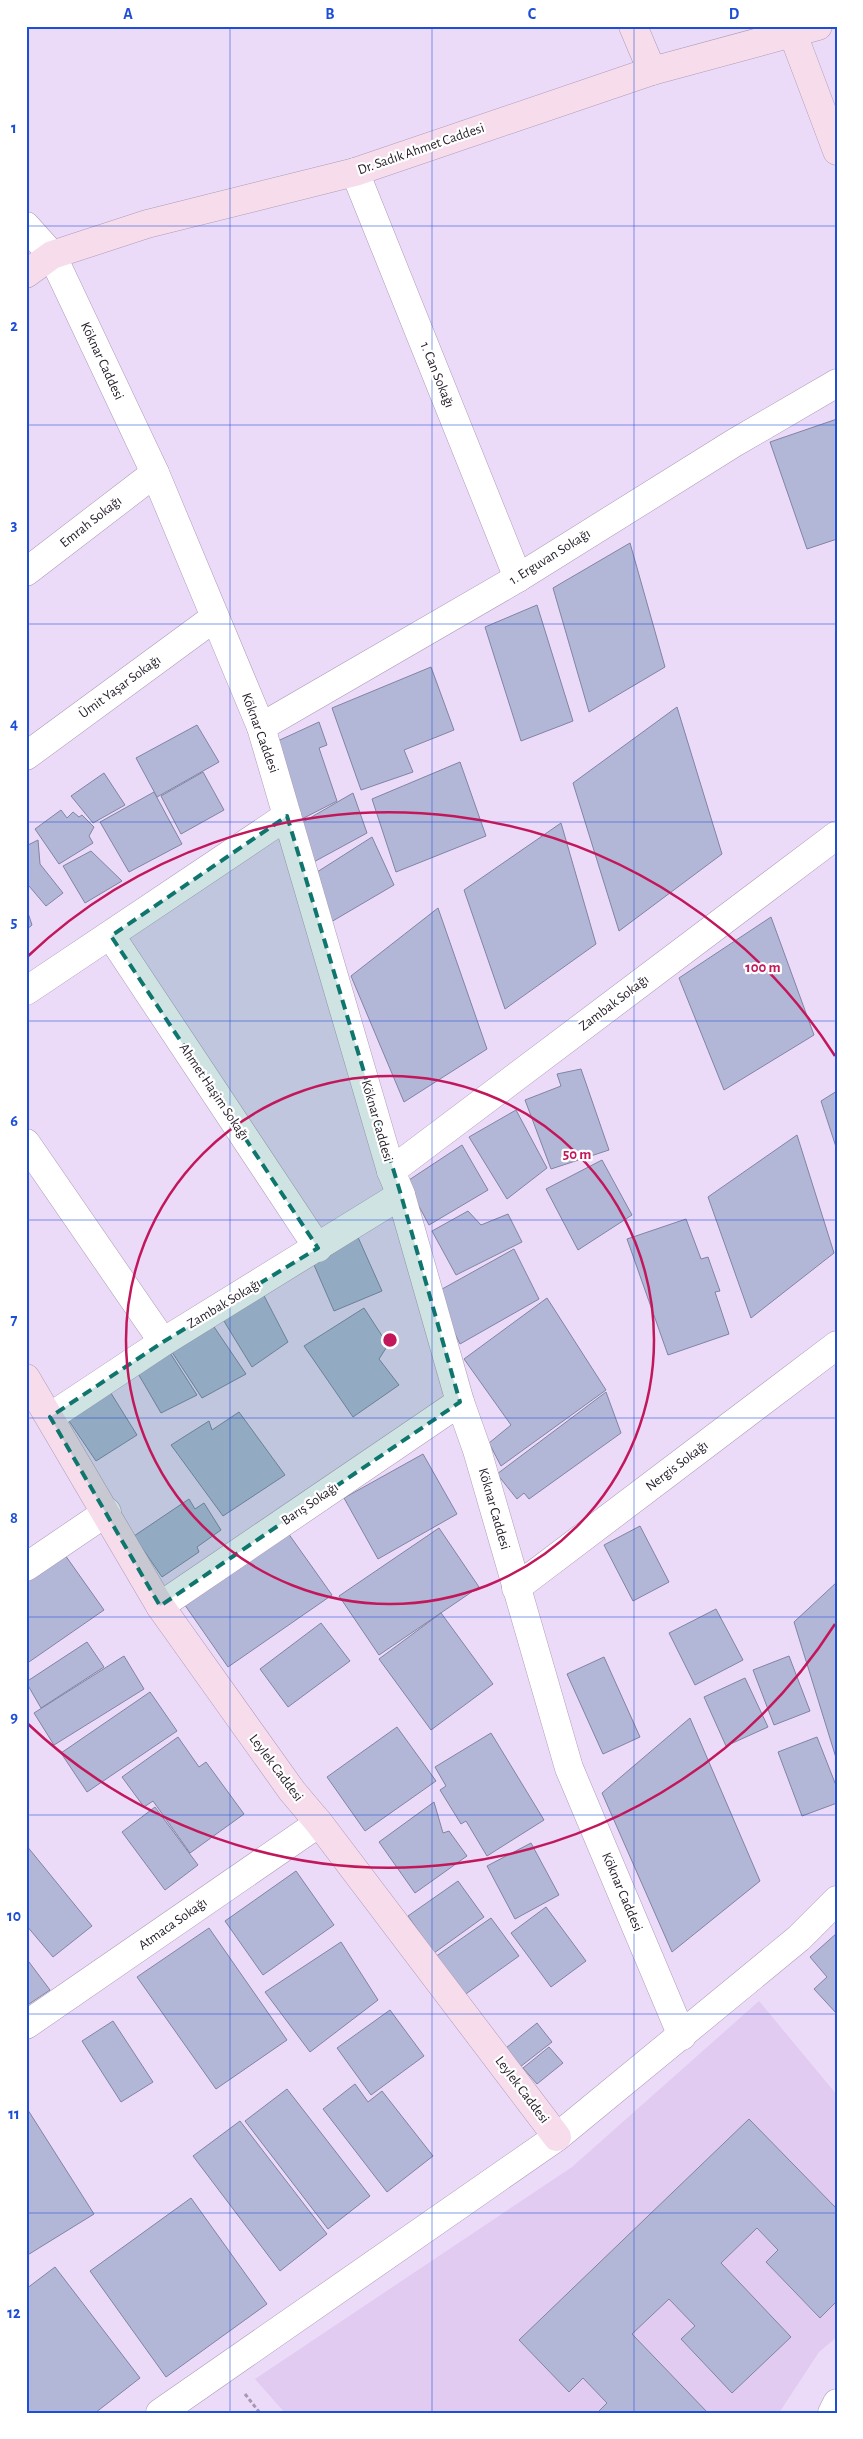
<svg xmlns="http://www.w3.org/2000/svg" width="863" height="2439" font-family="'Alegreya Sans',sans-serif">
<style>
.built{fill:#e1cbf0}
.building{fill:#b3b7d7;stroke:#8184a2}
.lines{fill:none;stroke-linecap:round;stroke-linejoin:round}
.street-casing{stroke:#ad9cb8;stroke-width:29}
.secondary-casing{stroke:#ad9cb8;stroke-width:29}
.path{stroke:#a698b0;stroke-width:3;stroke-dasharray:4 2.5;stroke-linecap:butt}
.street{stroke:#fff;stroke-width:28}
.secondary{stroke:#f7ddec;stroke-width:28}
.marked{fill:#0f766e;fill-opacity:0.2;stroke:#0f766e;stroke-width:4;stroke-dasharray:10 6;stroke-linejoin:round}
.grid{fill:none;stroke:#1d4ed8;stroke-width:1;stroke-opacity:0.55}
.ring{fill:none;stroke:#c2185b;stroke-width:2.5}
.labels{text-anchor:middle;dominant-baseline:central;stroke-width:4.5;stroke-linejoin:round;paint-order:stroke}
.street-label{font-size:14px;fill:#231c27;stroke:#fff}
.centre{fill:#c2185b;stroke:#fff;stroke-width:2.5}
.ring-label{font-size:15px;text-anchor:middle;font-weight:bold;fill:#c2185b;stroke:#fff;stroke-width:4.5;stroke-linejoin:round;paint-order:stroke}
.neatline{fill:none;stroke:#1d4ed8;stroke-width:2}
.grid-label{font-size:16px;text-anchor:middle;font-weight:bold;fill:#1d4ed8}
</style>
<rect width="100%" height="100%" fill="#ecdaf9"/>
<path class="built" d="M 759,2001 L 837,2095 L 837,2337 L 819,2352 L 779,2413 L 285,2413 L 255,2379 L 572,2167 Z"/>
<g class="building">
<path d="M 837,419 L 837,539 L 807,549 L 770,442 Z"/>
<path d="M 630,543 L 665,667 L 589,712 L 553,588 Z"/>
<path d="M 537,605 L 573,721 L 521,741 L 485,627 Z"/>
<path d="M 431,667 L 454,730 L 404,750 L 413,772 L 361,790 L 332,708 Z"/>
<path d="M 677,707 L 722,854 L 619,931 L 573,783 Z"/>
<path d="M 319,722 L 327,745 L 319,748 L 337,801 L 296,822 L 269,745 Z"/>
<path d="M 197,725 L 219,762 L 157,797 L 136,758 Z"/>
<path d="M 460,762 L 486,836 L 396,872 L 372,799 Z"/>
<path d="M 203,772 L 224,810 L 181,834 L 161,796 Z"/>
<path d="M 104,773 L 125,805 L 93,823 L 71,796 Z"/>
<path d="M 154,792 L 182,844 L 129,872 L 100,822 Z"/>
<path d="M 353,793 L 367,833 L 310,864 L 296,826 Z"/>
<path d="M 61,810 L 67,818 L 73,812 L 79,817 L 82,815 L 94,827 L 89,836 L 93,843 L 59,864 L 35,829 Z"/>
<path d="M 561,823 L 596,944 L 505,1009 L 464,890 Z"/>
<path d="M 372,837 L 394,885 L 331,922 L 314,874 Z"/>
<path d="M 38,840 L 40,864 L 63,893 L 46,906 L 29,886 L 26,888 L 26,846 Z"/>
<path d="M 91,851 L 122,881 L 85,903 L 63,866 Z"/>
<path d="M 26,907 L 32,925 L 26,930 Z"/>
<path d="M 438,908 L 487,1049 L 404,1102 L 351,976 Z"/>
<path d="M 771,917 L 814,1035 L 724,1090 L 679,978 Z"/>
<path d="M 581,1069 L 609,1150 L 551,1169 L 525,1100 L 561,1086 L 557,1074 Z"/>
<path d="M 837,1091 L 837,1150 L 821,1101 Z"/>
<path d="M 516,1110 L 547,1168 L 507,1199 L 469,1137 Z"/>
<path d="M 797,1135 L 834,1253 L 751,1318 L 708,1197 Z"/>
<path d="M 462,1145 L 488,1190 L 429,1225 L 406,1182 Z"/>
<path d="M 602,1160 L 632,1215 L 578,1250 L 546,1189 Z"/>
<path d="M 468,1211 L 481,1225 L 508,1214 L 522,1242 L 456,1275 L 432,1231 Z"/>
<path d="M 686,1219 L 701,1259 L 708,1257 L 720,1291 L 715,1292 L 729,1334 L 668,1355 L 627,1239 Z"/>
<path d="M 357,1235 L 382,1291 L 334,1311 L 311,1258 Z"/>
<path d="M 514,1249 L 539,1299 L 460,1344 L 435,1293 Z"/>
<path d="M 260,1288 L 288,1342 L 252,1367 L 219,1313 Z"/>
<path d="M 547,1298 L 606,1390 L 501,1466 L 489,1443 L 511,1425 L 464,1359 Z"/>
<path d="M 364,1308 L 388,1345 L 379,1359 L 399,1385 L 353,1417 L 304,1346 Z"/>
<path d="M 208,1318 L 246,1374 L 202,1398 L 166,1343 Z"/>
<path d="M 165,1345 L 197,1395 L 161,1413 L 133,1365 Z"/>
<path d="M 109,1390 L 137,1435 L 96,1461 L 67,1418 Z"/>
<path d="M 606,1392 L 621,1433 L 529,1499 L 524,1493 L 517,1499 L 497,1474 Z"/>
<path d="M 239,1412 L 285,1475 L 223,1516 L 171,1445 L 209,1421 L 212,1430 Z"/>
<path d="M 423,1454 L 457,1514 L 378,1559 L 344,1498 Z"/>
<path d="M 189,1499 L 195,1509 L 204,1503 L 221,1530 L 197,1547 L 199,1552 L 162,1577 L 134,1536 Z"/>
<path d="M 283,1526 L 332,1595 L 228,1667 L 180,1598 Z"/>
<path d="M 640,1526 L 669,1582 L 633,1601 L 604,1545 Z"/>
<path d="M 439,1528 L 479,1587 L 379,1655 L 339,1596 Z"/>
<path d="M 65,1555 L 104,1610 L 26,1664 L 26,1574 Z"/>
<path d="M 837,1582 L 837,1761 L 794,1622 Z"/>
<path d="M 716,1609 L 743,1660 L 695,1685 L 669,1633 Z"/>
<path d="M 441,1613 L 493,1684 L 431,1730 L 379,1659 Z"/>
<path d="M 321,1623 L 350,1661 L 288,1707 L 260,1669 Z"/>
<path d="M 87,1642 L 104,1667 L 41,1708 L 26,1682 Z"/>
<path d="M 124,1656 L 144,1689 L 54,1745 L 34,1713 Z"/>
<path d="M 789,1656 L 810,1711 L 774,1725 L 753,1670 Z"/>
<path d="M 604,1657 L 640,1737 L 603,1754 L 567,1674 Z"/>
<path d="M 745,1678 L 768,1727 L 726,1746 L 704,1697 Z"/>
<path d="M 150,1692 L 177,1731 L 87,1792 L 61,1753 Z"/>
<path d="M 690,1718 L 760,1881 L 672,1952 L 602,1793 Z"/>
<path d="M 397,1727 L 436,1781 L 365,1831 L 327,1777 Z"/>
<path d="M 491,1733 L 544,1820 L 487,1856 L 466,1821 L 461,1824 L 440,1790 L 446,1786 L 435,1767 Z"/>
<path d="M 178,1737 L 199,1767 L 206,1762 L 244,1814 L 190,1853 L 153,1801 L 144,1807 L 122,1777 Z"/>
<path d="M 817,1737 L 837,1788 L 837,1803 L 802,1816 L 778,1752 Z"/>
<path d="M 434,1802 L 443,1833 L 449,1831 L 467,1856 L 415,1893 L 379,1842 Z"/>
<path d="M 155,1807 L 198,1865 L 165,1890 L 122,1832 Z"/>
<path d="M 531,1843 L 559,1895 L 515,1919 L 487,1866 Z"/>
<path d="M 26,1845 L 92,1926 L 53,1957 L 26,1925 Z"/>
<path d="M 296,1871 L 334,1925 L 263,1975 L 225,1921 Z"/>
<path d="M 458,1881 L 484,1917 L 434,1953 L 408,1916 Z"/>
<path d="M 546,1907 L 586,1961 L 551,1987 L 511,1933 Z"/>
<path d="M 491,1918 L 519,1956 L 463,1996 L 435,1957 Z"/>
<path d="M 209,1928 L 287,2040 L 216,2089 L 137,1977 Z"/>
<path d="M 837,1933 L 837,2014 L 814,1989 L 827,1977 L 810,1957 Z"/>
<path d="M 341,1942 L 378,2000 L 310,2052 L 265,1992 Z"/>
<path d="M 26,1958 L 50,1990 L 26,2006 Z"/>
<path d="M 390,2010 L 424,2056 L 371,2095 L 337,2048 Z"/>
<path d="M 113,2021 L 153,2082 L 121,2102 L 82,2041 Z"/>
<path d="M 537,2023 L 552,2042 L 520,2067 L 506,2048 Z"/>
<path d="M 549,2047 L 563,2063 L 537,2084 L 523,2068 Z"/>
<path d="M 355,2084 L 368,2102 L 382,2091 L 433,2156 L 387,2192 L 323,2109 Z"/>
<path d="M 287,2089 L 370,2196 L 328,2229 L 245,2121 Z"/>
<path d="M 26,2107 L 94,2214 L 26,2256 Z"/>
<path d="M 749,2119 L 837,2209 L 837,2301 L 820,2318 L 766,2262 L 778,2250 L 757,2228 L 721,2263 L 791,2337 L 732,2393 L 681,2339 L 695,2326 L 669,2299 L 632,2334 L 708,2413 L 597,2413 L 607,2403 L 583,2378 L 569,2392 L 519,2340 Z"/>
<path d="M 240,2121 L 327,2234 L 280,2271 L 193,2156 Z"/>
<path d="M 191,2198 L 267,2304 L 166,2377 L 90,2271 Z"/>
<path d="M 55,2267 L 140,2378 L 95,2413 L 26,2413 L 26,2289 Z"/>
</g>
<g class="lines">
<g class="street-casing">
<g id="street">
<path d="M 355,172 L 518,578"/>
<path d="M 26,226 L 52,255 L 155,473 L 261,727 L 391,1171 L 401,1195 L 460,1402 L 477,1450 L 569,1768 L 682,2036"/>
<path d="M 26,572 L 155,473"/>
<path d="M 261,727 L 518,578 L 734,443 L 837,383"/>
<path d="M 26,756 L 214,618"/>
<path d="M 111,936 L 318,1248"/>
<path d="M 26,991 L 287,816"/>
<path d="M 26,1143 L 163,1342"/>
<path d="M 391,1171 L 837,835"/>
<path d="M 50,1417 L 163,1342 L 401,1195"/>
<path d="M 26,1567 L 107,1512"/>
<path d="M 516,1588 L 837,1345"/>
<path d="M 160,1606 L 460,1402"/>
<path d="M 26,2025 L 319,1823"/>
<path d="M 160,2413 L 557,2137 L 799,1938 L 837,1900"/>
<path d="M 832,2413 L 837,2403"/>
</g>
</g>
<g class="secondary-casing">
<g id="secondary">
<path d="M 633,26 L 652,71"/>
<path d="M 793,34 L 837,151"/>
<path d="M 26,274 L 52,255 L 147,224 L 355,172 L 652,71 L 818,26"/>
<path d="M 26,1378 L 160,1606 L 292,1791 L 319,1823 L 557,2137"/>
</g>
</g>
<path class="path" d="M 245,2394 L 260,2413"/>
<use href="#street" class="street"/>
<use href="#secondary" class="secondary"/>
</g>
<path class="marked" d="M 287,816 L 401,1195 L 460,1402 L 160,1606 L 50,1417 L 163,1342 L 318,1248 L 111,936 Z"/>
<path class="grid" d="M 230,26 L 230,2413M 432,26 L 432,2413M 634,26 L 634,2413M 26,226 L 837,226M 26,425 L 837,425M 26,624 L 837,624M 26,822 L 837,822M 26,1021 L 837,1021M 26,1220 L 837,1220M 26,1418 L 837,1418M 26,1617 L 837,1617M 26,1815 L 837,1815M 26,2014 L 837,2014M 26,2213 L 837,2213"/>
<g class="ring">
<circle cx="390" cy="1340" r="264"/>
<path d="M835 1624A528 528 0 0 1 27 1723M27 957A528 528 0 0 1 835 1056"/>
</g>
<g class="labels">
<g class="street-label">
<text transform="translate(421 149) rotate(-19)">Dr. Sadık Ahmet Caddesi</text>
<text transform="translate(102 361) rotate(65)">Köknar Caddesi</text>
<text transform="translate(437 375) rotate(68)">1. Can Sokağı</text>
<text transform="translate(91 522) rotate(-38)">Emrah Sokağı</text>
<text transform="translate(550 557) rotate(-32)">1. Erguvan Sokağı</text>
<text transform="translate(120 687) rotate(-36)">Ümit Yaşar Sokağı</text>
<text transform="translate(260 733) rotate(70)">Köknar Caddesi</text>
<text transform="translate(614 1003) rotate(-37)">Zambak Sokağı</text>
<text transform="translate(214 1092) rotate(56)">Ahmet Haşim Sokağı</text>
<text transform="translate(377 1121) rotate(74)">Köknar Caddesi</text>
<text transform="translate(224 1304) rotate(-31)">Zambak Sokağı</text>
<text transform="translate(677 1466) rotate(-37)">Nergis Sokağı</text>
<text transform="translate(310 1504) rotate(-34)">Barış Sokağı</text>
<text transform="translate(494 1509) rotate(74)">Köknar Caddesi</text>
<text transform="translate(276 1768) rotate(53)">Leylek Caddesi</text>
<text transform="translate(622 1892) rotate(67)">Köknar Caddesi</text>
<text transform="translate(173 1924) rotate(-35)">Atmaca Sokağı</text>
<text transform="translate(522 2090) rotate(53)">Leylek Caddesi</text>
</g>
</g>
<circle cx="390" cy="1340" r="8" class="centre"/>
<g class="ring-label">
<text x="763" y="972">100 m</text>
<text x="577" y="1159">50 m</text>
</g>
<rect width="863" height="2439" fill="none" stroke="#ffffff" stroke-width="55"/>
<rect x="28" y="28" width="808" height="2384" class="neatline"/>
<g class="grid-label">
<text x="128" y="19">A</text>
<text x="330" y="19">B</text>
<text x="532" y="19">C</text>
<text x="734" y="19">D</text>
<text x="14" y="133">1</text>
<text x="14" y="331">2</text>
<text x="14" y="530">3</text>
<text x="14" y="729">4</text>
<text x="14" y="927">5</text>
<text x="14" y="1126">6</text>
<text x="14" y="1325">7</text>
<text x="14" y="1523">8</text>
<text x="14" y="1722">9</text>
<text x="14" y="1921">10</text>
<text x="14" y="2119">11</text>
<text x="14" y="2318">12</text>
</g>
</svg>
